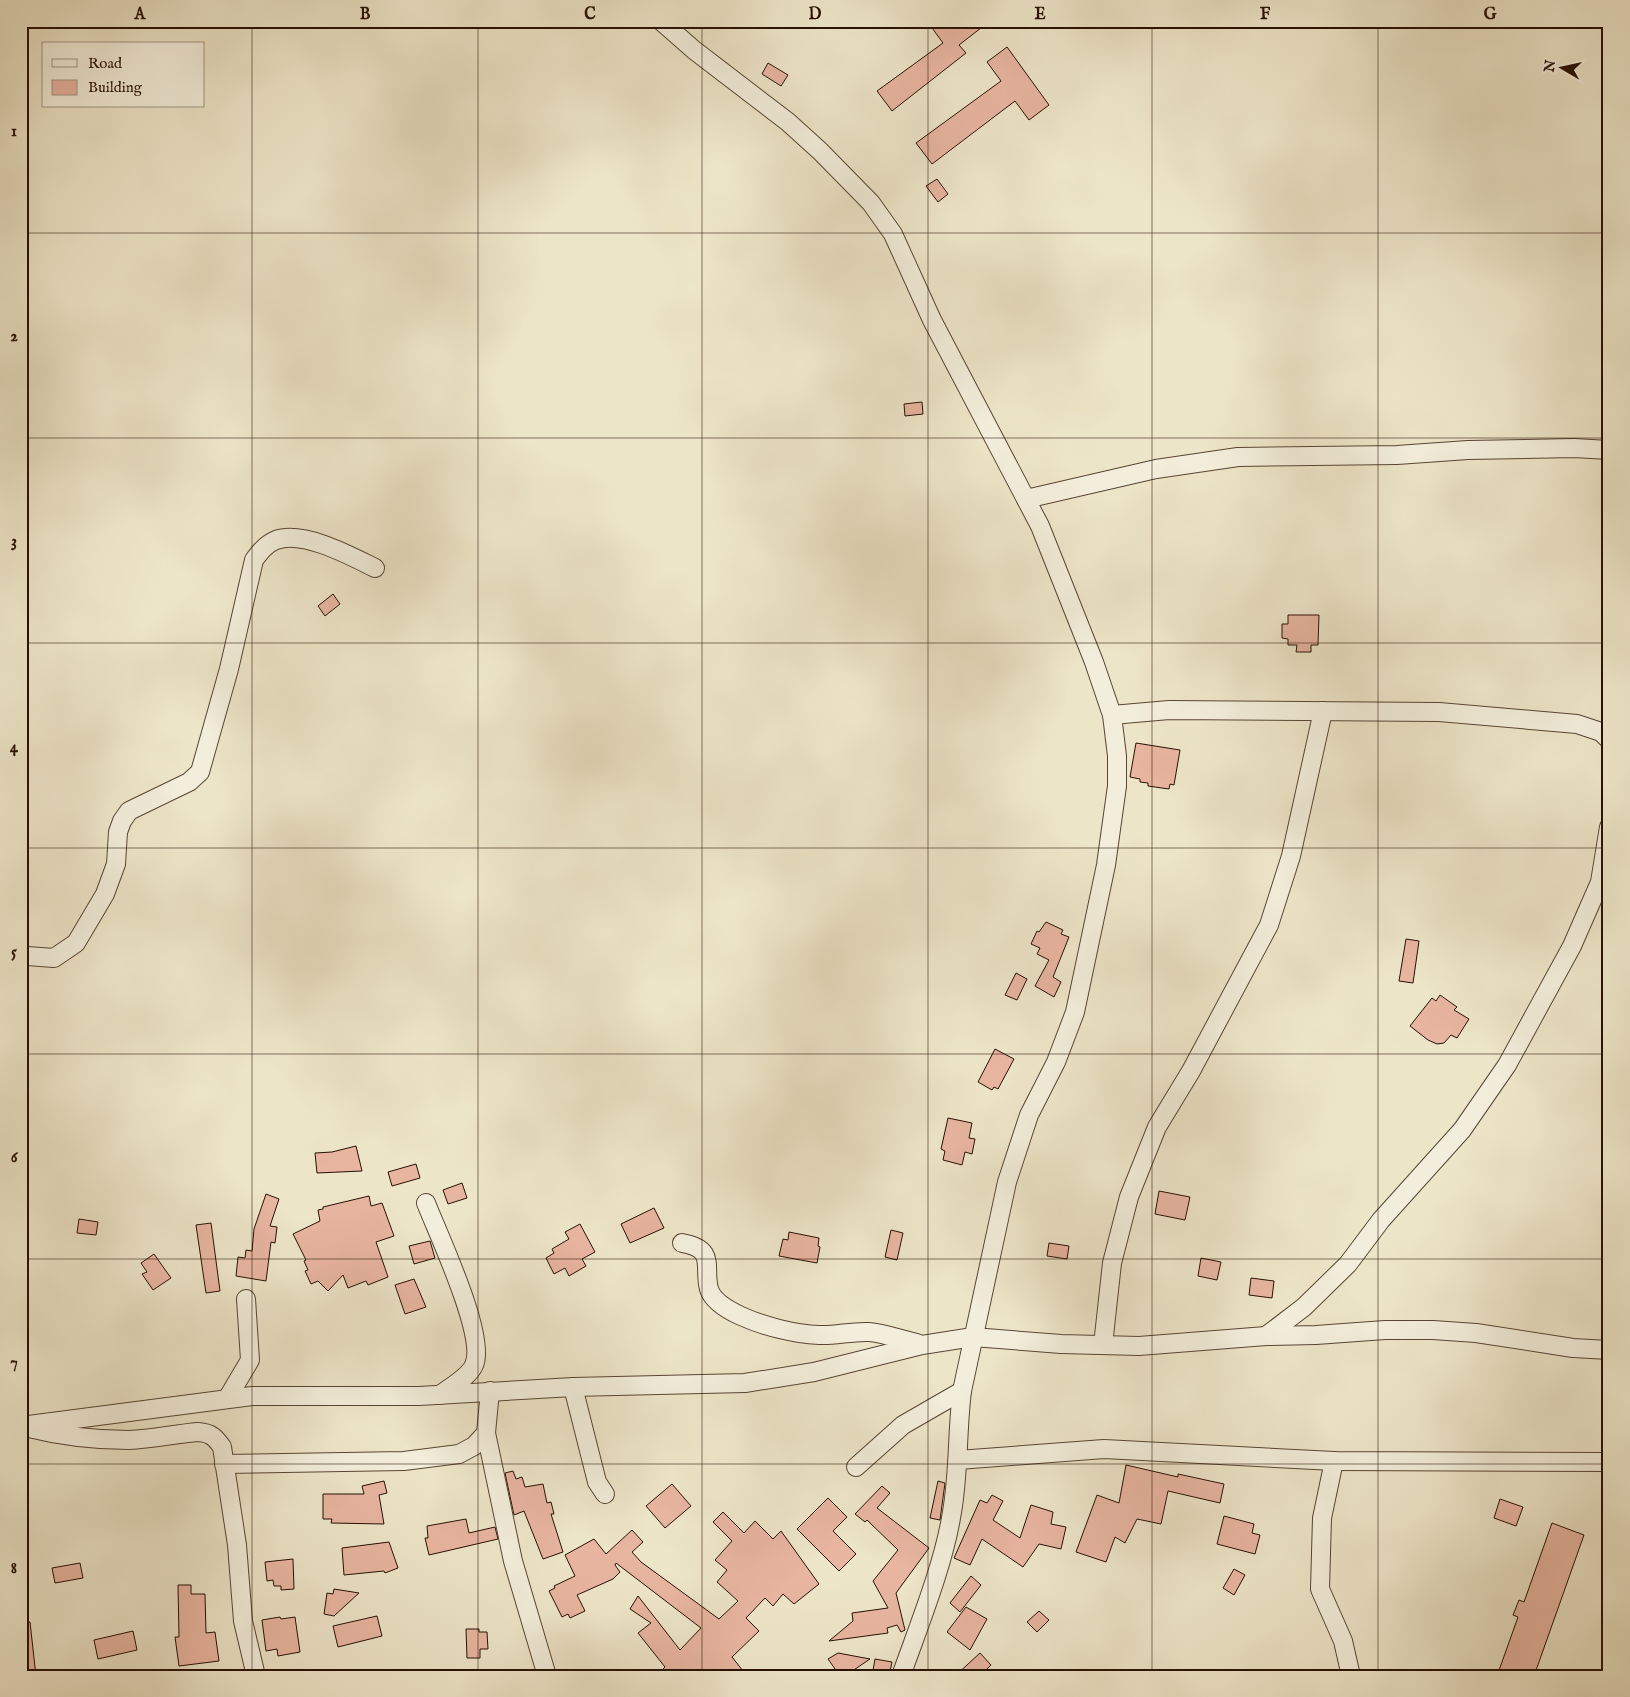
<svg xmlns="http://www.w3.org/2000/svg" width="1630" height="1697" font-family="'IM FELL English',serif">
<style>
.building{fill:#e8b5a1;stroke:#271003}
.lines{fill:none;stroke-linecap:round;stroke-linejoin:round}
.minor-casing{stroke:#584534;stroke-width:20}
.minor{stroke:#f3eedb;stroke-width:18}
.grid{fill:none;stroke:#271003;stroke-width:1;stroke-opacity:0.55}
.neatline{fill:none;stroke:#271003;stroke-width:2}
.grid-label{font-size:16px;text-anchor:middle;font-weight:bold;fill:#271003}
</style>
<rect width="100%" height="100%" fill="#ede5c8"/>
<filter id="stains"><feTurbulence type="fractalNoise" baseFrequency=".004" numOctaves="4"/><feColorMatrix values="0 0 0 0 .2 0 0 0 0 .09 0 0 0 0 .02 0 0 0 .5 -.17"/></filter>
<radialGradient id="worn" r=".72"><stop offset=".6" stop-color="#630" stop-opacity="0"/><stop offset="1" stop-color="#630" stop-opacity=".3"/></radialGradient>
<g class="building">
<path d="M 927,21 L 990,21 L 959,45 L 966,53 L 892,111 L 877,91 L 943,43 Z"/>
<path d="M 1007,47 L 1049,105 L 1029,120 L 1015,101 L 932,164 L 916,143 L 1001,81 L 987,62 Z"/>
<path d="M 768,63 L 788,75 L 781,86 L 762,74 Z"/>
<path d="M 937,179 L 948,194 L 938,202 L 926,186 Z"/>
<path d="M 922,402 L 923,414 L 905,416 L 904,404 Z"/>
<path d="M 333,594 L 340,604 L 325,616 L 318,606 Z"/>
<path d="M 1288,615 L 1319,615 L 1318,645 L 1311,645 L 1311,652 L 1296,652 L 1297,645 L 1288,645 L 1288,639 L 1282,638 L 1282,624 L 1288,624 Z"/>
<path d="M 1136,743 L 1180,750 L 1174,785 L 1170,784 L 1169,789 L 1148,786 L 1148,783 L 1140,782 L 1140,779 L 1130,777 Z"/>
<path d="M 1046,922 L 1063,930 L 1061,934 L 1069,937 L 1053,977 L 1061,982 L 1054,997 L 1035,986 L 1049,960 L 1037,954 L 1040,948 L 1031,944 L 1037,931 L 1039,932 Z"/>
<path d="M 1406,939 L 1419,941 L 1413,983 L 1399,981 Z"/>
<path d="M 1016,973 L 1027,979 L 1017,1000 L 1005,995 Z"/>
<path d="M 1440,995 L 1457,1007 L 1454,1010 L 1469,1019 L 1457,1038 L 1451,1035 L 1444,1043 L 1437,1044 L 1428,1040 L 1410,1026 L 1432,998 L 1436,1001 Z"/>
<path d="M 995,1049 L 1014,1059 L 998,1089 L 994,1087 L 992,1090 L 978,1082 Z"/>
<path d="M 948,1118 L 972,1123 L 969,1138 L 975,1139 L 972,1154 L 965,1152 L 962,1165 L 943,1160 L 945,1151 L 941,1149 Z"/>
<path d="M 356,1146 L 362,1171 L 317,1173 L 315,1153 L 332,1152 Z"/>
<path d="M 416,1164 L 420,1178 L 392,1186 L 388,1172 Z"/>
<path d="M 462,1183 L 467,1198 L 448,1204 L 443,1190 Z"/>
<path d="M 1159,1191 L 1190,1197 L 1185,1220 L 1155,1214 Z"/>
<path d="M 266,1194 L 279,1199 L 270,1226 L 277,1227 L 275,1243 L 271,1242 L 266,1281 L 236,1276 L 238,1257 L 245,1258 L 246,1250 L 252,1251 L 254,1229 Z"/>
<path d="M 369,1196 L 371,1206 L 382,1203 L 394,1236 L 376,1242 L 388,1277 L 368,1285 L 366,1281 L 348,1288 L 343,1275 L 328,1291 L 318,1281 L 311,1284 L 305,1271 L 308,1270 L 304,1261 L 306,1260 L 293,1234 L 320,1221 L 318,1210 L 323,1209 L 323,1207 Z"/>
<path d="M 654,1208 L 664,1228 L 630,1243 L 621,1224 Z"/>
<path d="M 79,1219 L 98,1222 L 96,1235 L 77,1233 Z"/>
<path d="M 211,1223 L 220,1291 L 206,1293 L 196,1225 Z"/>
<path d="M 580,1224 L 595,1252 L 582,1259 L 586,1266 L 569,1276 L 565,1268 L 554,1274 L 546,1258 L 554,1253 L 552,1249 L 569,1239 L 565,1232 Z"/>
<path d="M 891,1230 L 903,1233 L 897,1260 L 885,1257 Z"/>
<path d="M 789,1232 L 819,1238 L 818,1246 L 820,1247 L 817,1263 L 779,1256 L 783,1239 L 788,1240 Z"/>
<path d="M 430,1241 L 435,1258 L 414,1264 L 409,1246 Z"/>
<path d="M 1049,1243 L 1069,1246 L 1067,1259 L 1047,1256 Z"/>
<path d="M 154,1254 L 171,1278 L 153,1290 L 142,1274 L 147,1272 L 141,1263 Z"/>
<path d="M 1201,1258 L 1221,1262 L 1217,1280 L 1198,1276 Z"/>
<path d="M 1251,1278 L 1274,1281 L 1272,1298 L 1249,1295 Z"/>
<path d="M 414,1279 L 426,1307 L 405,1314 L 395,1285 Z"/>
<path d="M 1126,1465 L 1178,1477 L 1178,1474 L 1224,1484 L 1220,1503 L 1168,1491 L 1161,1524 L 1137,1519 L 1125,1543 L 1115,1537 L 1106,1562 L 1076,1552 L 1097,1495 L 1119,1503 Z"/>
<path d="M 513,1471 L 516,1479 L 522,1477 L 525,1487 L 543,1484 L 547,1503 L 551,1502 L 554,1514 L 551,1514 L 563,1552 L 543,1559 L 524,1511 L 514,1515 L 505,1473 Z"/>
<path d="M 384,1481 L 387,1493 L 379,1495 L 384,1524 L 331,1523 L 332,1519 L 323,1519 L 323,1494 L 364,1494 L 362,1486 Z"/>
<path d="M 938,1481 L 945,1483 L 940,1520 L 930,1518 Z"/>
<path d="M 672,1484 L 691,1506 L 665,1528 L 646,1506 Z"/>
<path d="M 882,1486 L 890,1493 L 877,1508 L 929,1548 L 896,1593 L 905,1630 L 901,1632 L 897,1625 L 887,1628 L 888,1633 L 829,1641 L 853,1621 L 852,1613 L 888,1608 L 873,1581 L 898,1550 L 867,1520 L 865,1522 L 855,1514 Z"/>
<path d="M 992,1495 L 1003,1501 L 993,1520 L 1020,1538 L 1031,1505 L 1053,1512 L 1051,1524 L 1066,1527 L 1061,1549 L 1039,1544 L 1023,1567 L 982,1539 L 970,1565 L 954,1558 L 980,1500 L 987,1503 Z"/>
<path d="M 828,1498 L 847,1517 L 833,1531 L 856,1554 L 839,1571 L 797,1529 Z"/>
<path d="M 1500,1499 L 1523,1507 L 1516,1526 L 1494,1518 Z"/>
<path d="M 723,1512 L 744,1533 L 755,1521 L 773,1539 L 781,1531 L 819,1584 L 794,1604 L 783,1594 L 773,1606 L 765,1598 L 746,1618 L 759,1631 L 732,1657 L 747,1676 L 656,1676 L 665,1667 L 638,1633 L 651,1623 L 630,1609 L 638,1596 L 680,1650 L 701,1628 L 616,1563 L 615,1565 L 620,1572 L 613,1579 L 577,1595 L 585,1611 L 570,1618 L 568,1614 L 562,1617 L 549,1591 L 555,1588 L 554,1586 L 575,1576 L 565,1555 L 594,1539 L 606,1554 L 632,1530 L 643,1542 L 632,1552 L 641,1562 L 719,1619 L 738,1601 L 717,1582 L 727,1570 L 715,1560 L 732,1541 L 713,1522 Z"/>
<path d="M 1224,1516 L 1254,1524 L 1252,1533 L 1260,1535 L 1255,1554 L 1217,1544 Z"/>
<path d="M 466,1519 L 469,1533 L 495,1527 L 498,1539 L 429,1555 L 425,1538 L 428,1538 L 427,1526 Z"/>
<path d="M 1552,1523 L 1584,1535 L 1534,1676 L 1497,1676 L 1518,1617 L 1513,1615 L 1519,1600 L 1524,1602 Z"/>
<path d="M 389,1542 L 398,1568 L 385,1573 L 384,1571 L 344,1575 L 342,1548 Z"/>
<path d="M 293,1559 L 294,1589 L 281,1590 L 281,1586 L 274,1586 L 273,1580 L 267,1581 L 265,1562 Z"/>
<path d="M 80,1563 L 83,1578 L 55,1583 L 52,1568 Z"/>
<path d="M 1234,1569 L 1245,1575 L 1234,1595 L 1223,1588 Z"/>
<path d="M 971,1576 L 981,1585 L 960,1612 L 950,1603 Z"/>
<path d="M 178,1585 L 191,1585 L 191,1594 L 205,1594 L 206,1633 L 215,1632 L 219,1661 L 179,1666 L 175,1637 L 179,1637 Z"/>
<path d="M 334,1589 L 359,1593 L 334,1616 L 324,1614 L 327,1593 L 333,1594 Z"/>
<path d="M 966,1607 L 987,1619 L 970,1650 L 947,1632 Z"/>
<path d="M 1039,1611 L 1049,1620 L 1037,1632 L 1027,1622 Z"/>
<path d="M 377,1616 L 382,1636 L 338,1647 L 333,1626 Z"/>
<path d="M 280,1617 L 281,1619 L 295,1617 L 300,1652 L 278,1656 L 277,1649 L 266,1651 L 262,1620 Z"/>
<path d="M 21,1622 L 30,1622 L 36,1676 L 21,1676 Z"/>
<path d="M 466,1629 L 479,1629 L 479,1632 L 487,1632 L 488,1649 L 480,1649 L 480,1658 L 467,1658 Z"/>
<path d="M 133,1631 L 137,1650 L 98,1659 L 94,1640 Z"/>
<path d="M 838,1653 L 870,1659 L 845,1676 L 840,1676 L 828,1659 Z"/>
<path d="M 980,1653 L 991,1665 L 980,1676 L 955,1676 Z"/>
<path d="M 875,1659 L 892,1662 L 889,1676 L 872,1676 Z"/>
</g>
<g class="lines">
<g class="minor-casing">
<g id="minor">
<path d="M 661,21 L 694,50 L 788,122 L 820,151 L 871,203 L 893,234 L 932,320 L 1040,526 L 1094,662 L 1112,715 L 1117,756 L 1117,786 L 1106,865 L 1075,1012 L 1056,1062 L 1029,1115 L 1007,1182 L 962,1391 C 957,1431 959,1472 952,1512 C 944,1564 919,1625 901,1676"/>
<path d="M 1026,499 L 1156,469 L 1238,457 L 1397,455 L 1468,450 L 1574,448 L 1609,450"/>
<path d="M 1112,715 L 1169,710 L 1439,712 L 1577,724 L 1601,732 L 1609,740"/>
<path d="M 21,953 L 27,956 L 54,958 L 76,943 L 105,894 L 116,864 L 118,832 L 122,821 L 129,811 L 189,782 L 200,772 L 229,669 L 254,560 C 260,552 266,544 276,540 C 303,530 351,556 375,568"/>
<path d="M 426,1203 C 438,1234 487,1337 474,1365 C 469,1377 450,1387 440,1395"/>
<path d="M 682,1243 C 717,1249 703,1267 709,1289 C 713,1302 730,1311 741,1316 C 763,1326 794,1334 819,1335 C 835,1336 852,1331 869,1332 C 884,1333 902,1340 917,1343"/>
<path d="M 1266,1336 L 1304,1307 L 1348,1264 L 1381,1220 L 1462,1130 L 1507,1065 L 1572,946 L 1600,882 L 1609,827"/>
<path d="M 1103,1345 L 1112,1263 L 1129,1197 L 1157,1127 L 1191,1071 L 1269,925 L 1291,856 L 1323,711"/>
<path d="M 573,1387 L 597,1482 L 605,1494"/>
<path d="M 227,1399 L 250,1360 L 246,1299"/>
<path d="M 21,1426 L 252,1396 L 419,1396 L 573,1387 L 745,1383 L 814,1372 L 922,1345 L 973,1337 L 1061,1344 L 1139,1346 L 1266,1336 L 1316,1335 L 1385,1330 L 1433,1330 L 1476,1333 L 1573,1348 L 1609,1350"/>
<path d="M 29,1428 C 61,1436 96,1440 129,1440 C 152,1439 175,1434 198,1432 C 211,1433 215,1437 222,1447 L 237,1545 L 243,1621 L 256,1676"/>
<path d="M 486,1433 L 513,1561 L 547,1676"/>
<path d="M 958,1460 L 1104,1449 L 1334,1461 L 1609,1462"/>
<path d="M 1334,1461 L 1322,1518 L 1320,1589 L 1343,1641 L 1351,1676"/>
<path d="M 224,1464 L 404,1461 L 459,1454 L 474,1446 L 486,1433 L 490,1391"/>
<path d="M 856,1467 L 903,1425 L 962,1391"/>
</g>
</g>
<use href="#minor" class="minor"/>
</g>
<path class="grid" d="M 252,21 L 252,1676M 478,21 L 478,1676M 702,21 L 702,1676M 928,21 L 928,1676M 1152,21 L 1152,1676M 1378,21 L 1378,1676M 21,233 L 1609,233M 21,438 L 1609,438M 21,643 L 1609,643M 21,848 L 1609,848M 21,1054 L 1609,1054M 21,1259 L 1609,1259M 21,1464 L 1609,1464"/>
<rect width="1630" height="1697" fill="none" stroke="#ede5c8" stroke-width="55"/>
<rect x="42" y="42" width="162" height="65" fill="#f3eedb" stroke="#a19585"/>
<rect x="52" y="59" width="25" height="8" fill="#f3eedb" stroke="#a19585"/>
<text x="88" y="68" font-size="15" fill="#271003">Road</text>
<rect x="52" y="80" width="25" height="15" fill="#e8b5a1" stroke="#a19585"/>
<text x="88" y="92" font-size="15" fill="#271003">Building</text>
<g transform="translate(1562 68) rotate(279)" stroke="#f3eedb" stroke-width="4" paint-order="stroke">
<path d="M0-4L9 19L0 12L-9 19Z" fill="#271003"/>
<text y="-8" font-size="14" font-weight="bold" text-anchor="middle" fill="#271003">N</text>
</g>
<rect x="28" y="28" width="1574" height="1642" class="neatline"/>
<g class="grid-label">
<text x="140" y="19">A</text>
<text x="365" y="19">B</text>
<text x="590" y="19">C</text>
<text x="815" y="19">D</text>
<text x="1040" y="19">E</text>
<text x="1265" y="19">F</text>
<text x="1490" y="19">G</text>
<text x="14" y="136">1</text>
<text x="14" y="341">2</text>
<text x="14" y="546">3</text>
<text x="14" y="752">4</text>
<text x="14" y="957">5</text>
<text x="14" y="1162">6</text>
<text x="14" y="1367">7</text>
<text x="14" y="1573">8</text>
</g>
<rect width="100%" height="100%" filter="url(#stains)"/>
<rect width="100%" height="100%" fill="url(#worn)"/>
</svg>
